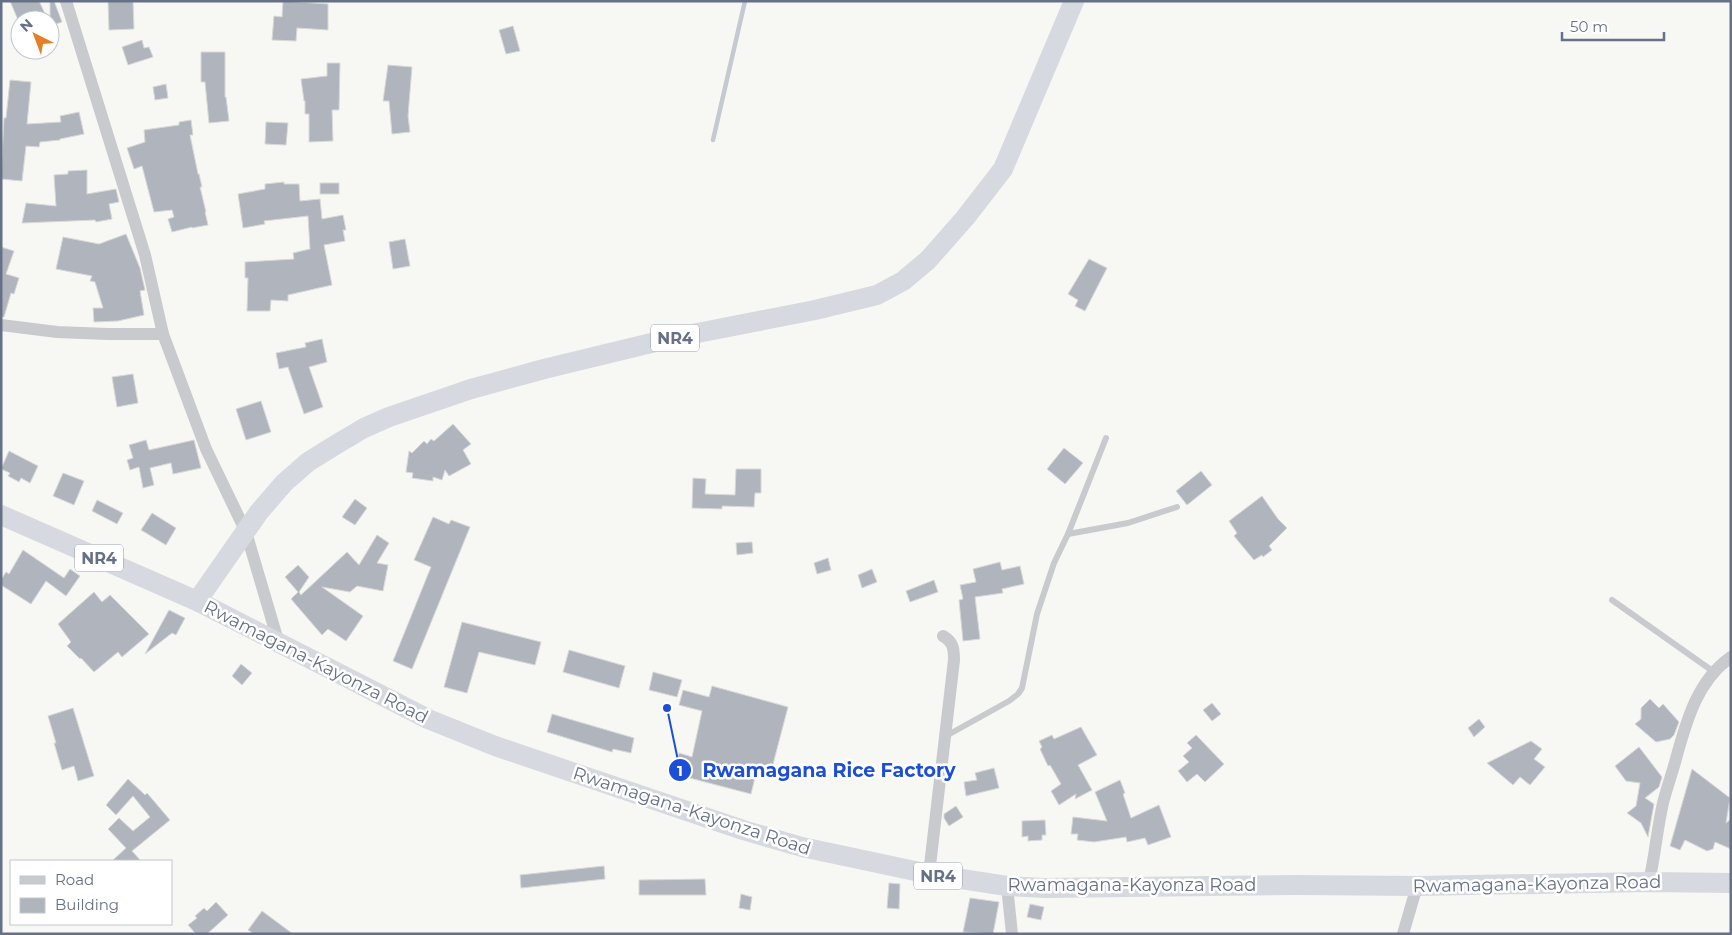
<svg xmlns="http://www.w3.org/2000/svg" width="1732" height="935" font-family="Montserrat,sans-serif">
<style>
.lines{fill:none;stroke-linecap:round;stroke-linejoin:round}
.stream{stroke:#c5cad1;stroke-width:4.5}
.building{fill:#b0b4bd;stroke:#d8d9d7}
.service{stroke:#c8cace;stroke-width:6}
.minor{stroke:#c8cace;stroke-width:12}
.trunk{stroke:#d6d9df;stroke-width:20}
.labels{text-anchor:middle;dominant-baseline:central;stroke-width:5;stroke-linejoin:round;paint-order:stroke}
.shield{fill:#fff;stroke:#949baa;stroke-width:1}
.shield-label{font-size:16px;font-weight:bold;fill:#667086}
.street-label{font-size:18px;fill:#667086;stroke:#fff}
.leader{fill:none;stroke:#1d4ed8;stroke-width:2}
.callout-dot{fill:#1d4ed8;stroke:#fff;stroke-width:2}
.mark-label{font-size:15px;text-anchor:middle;font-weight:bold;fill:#fff}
.callout-label{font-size:19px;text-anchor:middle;font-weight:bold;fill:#1d4ed8;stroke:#fff;stroke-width:5;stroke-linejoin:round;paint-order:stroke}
</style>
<rect width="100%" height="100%" fill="#f7f7f4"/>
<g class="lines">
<path class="stream" d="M 713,140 L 745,1"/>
</g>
<g class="building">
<path d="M 10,1 L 39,1 L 48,20 L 18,20 Z"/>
<path d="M 50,1 L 54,1 L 62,22 L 50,26 Z"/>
<path d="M 108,1 L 133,1 L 134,29 L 109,30 Z"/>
<path d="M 283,1 L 328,4 L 328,30 L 297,28 L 296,41 L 272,40 L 274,16 L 282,17 Z"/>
<path d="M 513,26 L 520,51 L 506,54 L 499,30 Z"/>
<path d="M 142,40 L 144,48 L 149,47 L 153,57 L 128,65 L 122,47 Z"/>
<path d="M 201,52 L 225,52 L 225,97 L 226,97 L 229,121 L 209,123 L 205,82 L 201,82 Z"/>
<path d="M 327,63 L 340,63 L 339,110 L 332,110 L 333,141 L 309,142 L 309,114 L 305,114 L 305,101 L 304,101 L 301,79 L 327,76 Z"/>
<path d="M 388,65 L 412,67 L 408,116 L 410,132 L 392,134 L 389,101 L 383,101 Z"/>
<path d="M 10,80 L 31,82 L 27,124 L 61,122 L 60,116 L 79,112 L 84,134 L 60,139 L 60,140 L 40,142 L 39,147 L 26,146 L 22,181 L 1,179 L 4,118 L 6,118 Z"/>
<path d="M 166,84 L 168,98 L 155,100 L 153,87 Z"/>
<path d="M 191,120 L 193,135 L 190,135 L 198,174 L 199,174 L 202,187 L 200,187 L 206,212 L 205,212 L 208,225 L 192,228 L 192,227 L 172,232 L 168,219 L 174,217 L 172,210 L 154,212 L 142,166 L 134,169 L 127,148 L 145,142 L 144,130 L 179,125 L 179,122 Z"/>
<path d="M 266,122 L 288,123 L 286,145 L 265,144 Z"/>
<path d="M 87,170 L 87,194 L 116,189 L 119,202 L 109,204 L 112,219 L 96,222 L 95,220 L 22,223 L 26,203 L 56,206 L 54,175 L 68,174 L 68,171 Z"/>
<path d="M 284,182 L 284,184 L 299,184 L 300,201 L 320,199 L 322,219 L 343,215 L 346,230 L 343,230 L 345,241 L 324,245 L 332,285 L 288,295 L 288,301 L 271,300 L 270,311 L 247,311 L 248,278 L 245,278 L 245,262 L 294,259 L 293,253 L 310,249 L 308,216 L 264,221 L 265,224 L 243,228 L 238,194 L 265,189 L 265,184 Z"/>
<rect x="320" y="183" width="19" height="11"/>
<path d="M 126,234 L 140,268 L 145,290 L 140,291 L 144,315 L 118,321 L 94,322 L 93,308 L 103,308 L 95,282 L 90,281 L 92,276 L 56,269 L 63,237 L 99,244 Z"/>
<path d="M 405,239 L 410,266 L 393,269 L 389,242 Z"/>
<path d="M 1,247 L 14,251 L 6,274 L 19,278 L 14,294 L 11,293 L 4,317 L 1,317 Z"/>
<path d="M 1089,259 L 1107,268 L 1085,311 L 1075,306 L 1078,300 L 1068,294 Z"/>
<path d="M 322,339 L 327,362 L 309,367 L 323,407 L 304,414 L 288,367 L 279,369 L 276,353 L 306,347 L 305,343 Z"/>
<path d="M 133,374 L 138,403 L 117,407 L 112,377 Z"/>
<path d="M 261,401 L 271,432 L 246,440 L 236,409 Z"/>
<path d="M 453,424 L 471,444 L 463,450 L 471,464 L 449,476 L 445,470 L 442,480 L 433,477 L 433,481 L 412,478 L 413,473 L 406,472 L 409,451 L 412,453 L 424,441 L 427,444 L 431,439 L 434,441 Z"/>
<path d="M 146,440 L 149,450 L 194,440 L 201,468 L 173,474 L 171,463 L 150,468 L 154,485 L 143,488 L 139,467 L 130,470 L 127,460 L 133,458 L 129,445 Z"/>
<path d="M 1064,448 L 1083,463 L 1065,484 L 1047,469 Z"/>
<path d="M 9,451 L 38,466 L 30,483 L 21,478 L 19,482 L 8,476 L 10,473 L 1,469 Z"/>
<path d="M 736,469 L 761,469 L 761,493 L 755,493 L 754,507 L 722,506 L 722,509 L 692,508 L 693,478 L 706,479 L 705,494 L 735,495 Z"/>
<path d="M 1201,471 L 1212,485 L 1187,505 L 1176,491 Z"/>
<path d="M 63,473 L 84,481 L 74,505 L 53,496 Z"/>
<path d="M 1262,496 L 1278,519 L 1287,528 L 1269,546 L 1272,550 L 1263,557 L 1262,555 L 1254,560 L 1234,536 L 1237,533 L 1229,521 Z"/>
<path d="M 355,499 L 367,508 L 355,525 L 342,517 Z"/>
<path d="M 97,500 L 123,513 L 117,524 L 92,511 Z"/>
<path d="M 152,513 L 176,528 L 166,545 L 141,530 Z"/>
<path d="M 433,517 L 449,524 L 451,520 L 470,527 L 412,669 L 393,661 L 431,567 L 414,560 Z"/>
<path d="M 377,535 L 389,543 L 377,563 L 388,565 L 383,591 L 357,586 L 350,592 L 322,587 L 363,616 L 346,641 L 328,629 L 322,635 L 291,599 L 298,592 L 285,577 L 298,565 L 309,577 L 299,592 L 301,595 L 347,552 L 359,565 Z"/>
<path d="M 752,542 L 753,553 L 737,555 L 736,543 Z"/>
<path d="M 23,550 L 64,578 L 70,569 L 80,576 L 66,596 L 46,581 L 31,604 L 1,585 L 1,580 L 6,572 L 9,574 Z"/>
<path d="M 828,558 L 831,570 L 817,574 L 814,563 Z"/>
<path d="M 1000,562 L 1002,570 L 1020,566 L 1024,584 L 1002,589 L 1003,593 L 975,597 L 980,639 L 963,641 L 959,600 L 963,599 L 960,585 L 976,582 L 973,569 Z"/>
<path d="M 872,569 L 877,582 L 862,588 L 858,575 Z"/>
<path d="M 934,580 L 938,592 L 910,602 L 906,591 Z"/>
<path d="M 94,592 L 102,602 L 110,595 L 149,634 L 122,657 L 118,652 L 94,672 L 81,658 L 80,659 L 67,646 L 71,642 L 58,624 Z"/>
<path d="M 169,610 L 185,618 L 176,635 L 172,633 L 145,654 Z"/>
<path d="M 462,622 L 541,642 L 535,665 L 479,652 L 467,693 L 444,687 Z"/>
<path d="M 569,650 L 625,666 L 619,688 L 563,672 Z"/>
<path d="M 241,664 L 252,673 L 242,685 L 232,676 Z"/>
<path d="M 653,672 L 682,680 L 677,697 L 649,690 Z"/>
<path d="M 712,686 L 788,707 L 772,768 L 758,765 L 751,794 L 686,777 L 687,773 L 675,770 L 679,753 L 692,757 L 702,711 L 679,705 L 683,690 L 709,697 Z"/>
<path d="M 1650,699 L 1659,708 L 1663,704 L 1679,722 L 1674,735 L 1670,739 L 1656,742 L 1635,724 L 1641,719 L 1641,708 Z"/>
<path d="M 1212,703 L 1221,714 L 1212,721 L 1203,710 Z"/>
<path d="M 73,708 L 94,776 L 78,781 L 74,766 L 62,770 L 54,743 L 56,743 L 48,716 Z"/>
<path d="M 552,714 L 634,738 L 631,753 L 613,749 L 612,752 L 547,732 Z"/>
<path d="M 1479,719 L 1485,727 L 1474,737 L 1468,728 Z"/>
<path d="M 1081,727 L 1097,755 L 1078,765 L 1092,790 L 1075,799 L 1076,794 L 1059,805 L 1051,791 L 1061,784 L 1050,765 L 1048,766 L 1040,749 L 1042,747 L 1039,741 L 1052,735 L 1054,739 Z"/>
<path d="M 1196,735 L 1224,764 L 1205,782 L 1197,774 L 1187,782 L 1178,771 L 1189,762 L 1183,756 L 1192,748 L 1187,743 Z"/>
<path d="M 1531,741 L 1542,749 L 1534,759 L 1545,767 L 1530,785 L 1520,777 L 1513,785 L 1487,763 Z"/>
<path d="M 1639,747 L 1662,777 L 1659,787 L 1645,798 L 1654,804 L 1648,837 L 1641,823 L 1627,813 L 1636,806 L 1640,783 L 1626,781 L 1615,766 Z"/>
<path d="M 994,768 L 999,788 L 966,796 L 964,782 L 977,780 L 975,773 Z"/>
<path d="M 1692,769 L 1730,798 L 1726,823 L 1731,819 L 1731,849 L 1715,842 L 1713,849 L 1707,851 L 1685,840 L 1680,850 L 1670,846 Z"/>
<path d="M 128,779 L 145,795 L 147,793 L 170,820 L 132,851 L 141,861 L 112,861 L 126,848 L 108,829 L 119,818 L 133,831 L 150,817 L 133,796 L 116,815 L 106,805 Z"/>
<path d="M 1120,780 L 1125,793 L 1123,794 L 1131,818 L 1159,805 L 1171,837 L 1148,845 L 1145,838 L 1127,842 L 1126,837 L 1094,842 L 1077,840 L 1078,834 L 1071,834 L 1073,817 L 1107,821 L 1095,792 Z"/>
<path d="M 956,806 L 963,817 L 949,826 L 944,818 L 944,814 Z"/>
<path d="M 1045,820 L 1046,835 L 1042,835 L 1042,840 L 1028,841 L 1028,836 L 1022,837 L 1022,821 Z"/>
<path d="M 604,866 L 605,879 L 521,888 L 520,875 Z"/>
<path d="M 705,879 L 706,895 L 639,895 L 639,880 Z"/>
<path d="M 889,883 L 900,884 L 899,909 L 887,908 Z"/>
<path d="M 741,894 L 752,897 L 750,910 L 739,908 Z"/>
<path d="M 970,898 L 999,902 L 993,934 L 963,932 Z"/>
<path d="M 216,902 L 228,915 L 207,934 L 196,934 L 188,925 L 197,918 L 195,916 L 204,908 L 207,911 Z"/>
<path d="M 1030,904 L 1044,907 L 1041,920 L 1027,917 Z"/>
<path d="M 262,911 L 293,934 L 254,934 L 248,930 Z"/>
</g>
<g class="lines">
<g class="service">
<path d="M 1068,534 L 1128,523 L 1177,507"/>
<path d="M 1612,600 L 1714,672"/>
<path d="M 946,736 L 1009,701 L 1018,694 L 1022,688 L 1037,614 L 1054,563 L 1068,534 L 1106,438"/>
</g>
<g class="minor">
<path d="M 66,1 L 145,255 L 163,334 L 206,449 L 246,532 L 279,644"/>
<path d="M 1,325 L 57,332 L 108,334 L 163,334"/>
<path d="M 929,874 L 954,660 C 954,648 953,642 943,636"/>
<path d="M 1649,882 C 1655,856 1657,829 1663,803 C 1667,787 1673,771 1677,755 C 1687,719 1698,680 1731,657"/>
<path d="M 1007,886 L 1012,934"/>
<path d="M 1403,934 L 1417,886"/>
</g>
<g class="trunk">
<path d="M 1,515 L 197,601 L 428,719 L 495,746 L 743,830 L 802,847 L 929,874 L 1007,886 L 1045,888 L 1297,885 L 1417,886 L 1649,882 L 1731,883"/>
<path d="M 197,601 L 259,512 L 284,483 L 308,462 L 337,444 L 364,428 L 389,417 L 471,389 L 544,369 L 672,338 L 815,310 L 877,295 L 903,281 L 928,260 L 965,218 L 1003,169 L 1074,1"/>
</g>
</g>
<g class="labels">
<g class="shield">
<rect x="651" y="324.5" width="48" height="27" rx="4"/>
<rect x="75" y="544.5" width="48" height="27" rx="4"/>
<rect x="914" y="862.5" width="48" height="27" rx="4"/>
</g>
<g class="shield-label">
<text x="675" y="338">NR4</text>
<text x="99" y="558">NR4</text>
<text x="938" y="876">NR4</text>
</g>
<g class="street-label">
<text transform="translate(316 662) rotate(27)">Rwamagana-Kayonza Road</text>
<text transform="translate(692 811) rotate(18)">Rwamagana-Kayonza Road</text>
<text transform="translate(1537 884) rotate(-1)">Rwamagana-Kayonza Road</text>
<text x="1132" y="885">Rwamagana-Kayonza Road</text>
</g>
</g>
<path class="leader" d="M667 708L680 770"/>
<g class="callout-dot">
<circle cx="667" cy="708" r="5"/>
<circle cx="680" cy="770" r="12"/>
</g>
<g class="mark-label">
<text x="680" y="776">1</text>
</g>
<g class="callout-label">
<text x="829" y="777">Rwamagana Rice Factory</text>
</g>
<rect width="1732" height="935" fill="none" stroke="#667086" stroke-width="5"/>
<rect x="10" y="860" width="162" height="65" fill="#ffffff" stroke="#c2c6cf"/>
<rect x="20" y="876" width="25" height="8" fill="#c8cace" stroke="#c2c6cf"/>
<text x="55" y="885" font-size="15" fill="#667086">Road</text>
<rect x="20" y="898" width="25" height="15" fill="#b0b4bd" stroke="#c2c6cf"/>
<text x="55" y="910" font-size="15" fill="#667086">Building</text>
<g transform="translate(35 35) rotate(318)"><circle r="24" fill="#ffffff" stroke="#c2c6cf"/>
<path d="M0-4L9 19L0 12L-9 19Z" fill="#e48128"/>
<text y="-8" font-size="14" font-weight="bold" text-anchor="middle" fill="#667086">N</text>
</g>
<path d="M1562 32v8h102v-8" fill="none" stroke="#667086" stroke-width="2.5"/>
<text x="1570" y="32" font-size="15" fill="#667086" stroke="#ffffff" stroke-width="4" paint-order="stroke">50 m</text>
</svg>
